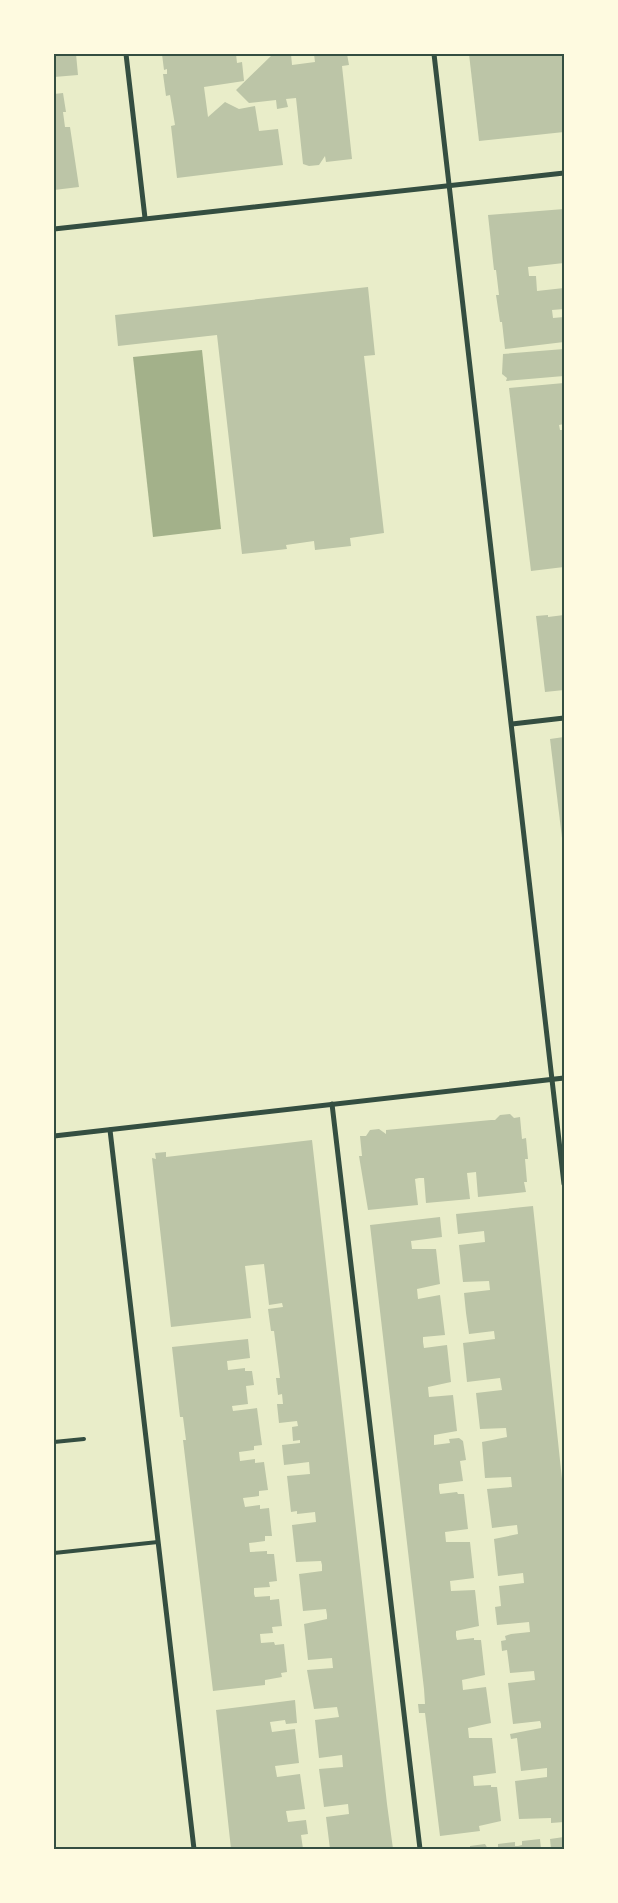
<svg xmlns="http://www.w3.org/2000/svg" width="618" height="1903" font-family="Commissioner,sans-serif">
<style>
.water{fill:#a3b18a}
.building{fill:#bcc5a7}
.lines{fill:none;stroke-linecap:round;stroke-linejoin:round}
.service{stroke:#344e41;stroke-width:4}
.minor{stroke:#344e41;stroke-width:5}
.neatline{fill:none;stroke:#344e41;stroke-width:2}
</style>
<rect width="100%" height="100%" fill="#e9edc9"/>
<path class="water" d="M 202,350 L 221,529 L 153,537 L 133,357 Z"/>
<g class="building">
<path d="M 54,54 L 76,54 L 78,75 L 54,77 Z"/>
<path d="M 162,54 L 236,54 L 237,63 L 242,62 L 244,81 L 204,87 L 208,117 L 225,102 L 239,109 L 255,106 L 259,131 L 278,129 L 283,165 L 177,178 L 171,126 L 175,125 L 170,95 L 166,96 L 163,74 L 167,74 L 167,69 L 164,70 Z"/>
<path d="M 273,54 L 291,54 L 292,65 L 315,62 L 314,54 L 347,54 L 349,65 L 342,66 L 352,159 L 326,162 L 325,156 L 319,165 L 309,166 L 303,164 L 296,98 L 286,99 L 288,107 L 277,109 L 276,100 L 249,103 L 236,90 Z"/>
<path d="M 469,54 L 564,54 L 564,132 L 479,141 Z"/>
<path d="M 63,93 L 66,112 L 63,112 L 65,127 L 70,127 L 79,187 L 54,190 L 54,94 Z"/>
<path d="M 564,209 L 564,263 L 528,267 L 529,276 L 536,276 L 537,291 L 564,288 L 564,309 L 552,310 L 553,318 L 564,317 L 564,342 L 505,349 L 502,322 L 500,322 L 496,295 L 499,295 L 496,270 L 494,270 L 488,215 Z"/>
<path d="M 368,287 L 375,355 L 364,356 L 384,533 L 350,538 L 351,546 L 315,550 L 314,541 L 286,545 L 287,549 L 242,554 L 217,335 L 118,346 L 115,315 Z"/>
<path d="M 564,349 L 564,376 L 506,381 L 507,378 L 502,374 L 503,354 Z"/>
<path d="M 564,383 L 564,424 L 559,425 L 560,430 L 564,430 L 564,567 L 531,571 L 509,388 Z"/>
<path d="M 548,615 L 548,617 L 564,615 L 564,690 L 545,692 L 536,616 Z"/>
<path d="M 564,737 L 564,846 L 563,846 L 550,739 Z"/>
<path d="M 510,1114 L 514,1118 L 520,1117 L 522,1139 L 526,1138 L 528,1159 L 525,1159 L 527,1182 L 524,1182 L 526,1192 L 478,1197 L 476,1172 L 467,1173 L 470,1199 L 426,1203 L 424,1178 L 419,1178 L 415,1179 L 418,1205 L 368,1210 L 359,1156 L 362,1156 L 360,1136 L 366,1136 L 370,1130 L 379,1129 L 386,1134 L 386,1130 L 491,1120 L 495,1120 L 500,1115 Z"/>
<path d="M 312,1140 L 387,1804 L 393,1849 L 330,1849 L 326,1817 L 349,1814 L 348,1804 L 324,1807 L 319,1769 L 343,1767 L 342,1755 L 319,1758 L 315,1720 L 339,1717 L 337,1707 L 314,1709 L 307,1670 L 333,1668 L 332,1658 L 308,1660 L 304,1624 L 327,1619 L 327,1615 L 326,1609 L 303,1611 L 299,1574 L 322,1571 L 322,1565 L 321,1561 L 296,1562 L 292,1525 L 316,1522 L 315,1512 L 297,1514 L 297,1511 L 291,1512 L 287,1476 L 310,1474 L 309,1462 L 284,1465 L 282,1445 L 300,1443 L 300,1440 L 293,1441 L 292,1427 L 298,1426 L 297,1421 L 279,1423 L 277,1404 L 283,1404 L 282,1394 L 278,1395 L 276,1378 L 280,1378 L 274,1331 L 271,1331 L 268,1309 L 283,1307 L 282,1303 L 269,1305 L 264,1264 L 245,1266 L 251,1318 L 171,1327 L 152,1158 L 156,1159 L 155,1153 L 166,1152 L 166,1157 Z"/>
<path d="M 533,1206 L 564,1498 L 564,1822 L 551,1823 L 551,1818 L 519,1819 L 515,1781 L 547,1777 L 547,1768 L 521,1771 L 517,1738 L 511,1739 L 510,1734 L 541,1728 L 541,1724 L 540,1721 L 513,1724 L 508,1683 L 535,1680 L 534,1671 L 510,1673 L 507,1650 L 502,1651 L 501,1641 L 506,1640 L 505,1636 L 511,1634 L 530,1632 L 529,1622 L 497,1625 L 495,1607 L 501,1606 L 499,1586 L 524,1583 L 523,1573 L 498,1576 L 494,1539 L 518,1534 L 517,1525 L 492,1528 L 487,1489 L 512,1487 L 511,1477 L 485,1478 L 482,1442 L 507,1437 L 506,1428 L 480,1429 L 476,1393 L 502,1390 L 500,1378 L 467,1382 L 463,1343 L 495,1339 L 494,1331 L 469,1334 L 466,1313 L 464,1293 L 490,1290 L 489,1281 L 463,1282 L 459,1245 L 485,1242 L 484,1231 L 458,1234 L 456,1214 Z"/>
<path d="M 440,1217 L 442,1237 L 411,1241 L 412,1249 L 436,1249 L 440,1284 L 417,1289 L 418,1299 L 440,1295 L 445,1335 L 423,1337 L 423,1342 L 424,1348 L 447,1345 L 451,1382 L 428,1387 L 429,1397 L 453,1395 L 457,1431 L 434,1435 L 434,1445 L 450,1443 L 449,1439 L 459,1438 L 463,1441 L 466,1460 L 460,1461 L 463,1481 L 439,1484 L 439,1489 L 440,1494 L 457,1492 L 458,1494 L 464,1494 L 468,1529 L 445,1532 L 446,1542 L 470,1542 L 474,1578 L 450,1581 L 451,1591 L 475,1590 L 479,1626 L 456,1631 L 456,1636 L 457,1640 L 474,1638 L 474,1640 L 481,1640 L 485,1675 L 462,1680 L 463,1690 L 486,1687 L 491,1723 L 468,1728 L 469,1738 L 492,1738 L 496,1773 L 473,1776 L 474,1786 L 491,1785 L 491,1787 L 497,1787 L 501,1821 L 479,1826 L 480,1831 L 440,1836 L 425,1713 L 419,1713 L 418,1704 L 425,1704 L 424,1689 L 370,1225 Z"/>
<path d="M 248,1339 L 250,1358 L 227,1361 L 228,1370 L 245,1368 L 245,1371 L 252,1371 L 254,1385 L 246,1386 L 248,1404 L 232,1406 L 233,1411 L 257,1408 L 262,1445 L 254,1446 L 254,1450 L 239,1452 L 240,1461 L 255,1459 L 255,1463 L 264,1462 L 268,1490 L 259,1491 L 259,1496 L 243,1498 L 245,1507 L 260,1505 L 260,1509 L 269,1508 L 272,1536 L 265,1536 L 265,1541 L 249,1543 L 250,1552 L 267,1551 L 267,1554 L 274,1554 L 277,1581 L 269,1582 L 270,1587 L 254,1588 L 254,1594 L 255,1597 L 270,1596 L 270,1600 L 279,1599 L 282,1626 L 272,1627 L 273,1633 L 260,1634 L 261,1643 L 274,1642 L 275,1645 L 284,1644 L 287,1672 L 281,1673 L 282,1677 L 265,1680 L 265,1685 L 213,1691 L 183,1440 L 186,1440 L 183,1417 L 180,1417 L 172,1347 Z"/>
<path d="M 295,1700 L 297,1723 L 286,1724 L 285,1720 L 270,1722 L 272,1732 L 295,1729 L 299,1763 L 275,1766 L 277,1777 L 300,1774 L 305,1809 L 286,1811 L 288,1822 L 306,1820 L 308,1834 L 301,1835 L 303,1849 L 231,1849 L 216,1710 Z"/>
<path d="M 564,1837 L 564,1849 L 551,1849 L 550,1839 Z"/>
<path d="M 540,1839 L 541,1849 L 498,1849 L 498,1844 L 515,1842 L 515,1846 L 518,1846 L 522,1845 L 522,1841 Z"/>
<path d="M 485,1844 L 488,1849 L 470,1849 L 470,1846 Z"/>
</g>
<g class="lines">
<g class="service">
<path d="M 54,1442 L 84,1439"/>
<path d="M 54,1553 L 158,1542"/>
</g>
<g class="minor">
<path d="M 126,54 L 145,218"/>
<path d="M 434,54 L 564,1184"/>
<path d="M 54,229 L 564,173"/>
<path d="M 512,724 L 564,718"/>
<path d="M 332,1104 L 420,1849"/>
<path d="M 110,1130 L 194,1849"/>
<path d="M 54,1136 L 564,1078"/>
</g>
</g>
<rect width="618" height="1903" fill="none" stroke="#fefae0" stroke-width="110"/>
<rect x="55" y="55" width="508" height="1793" class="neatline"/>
</svg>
